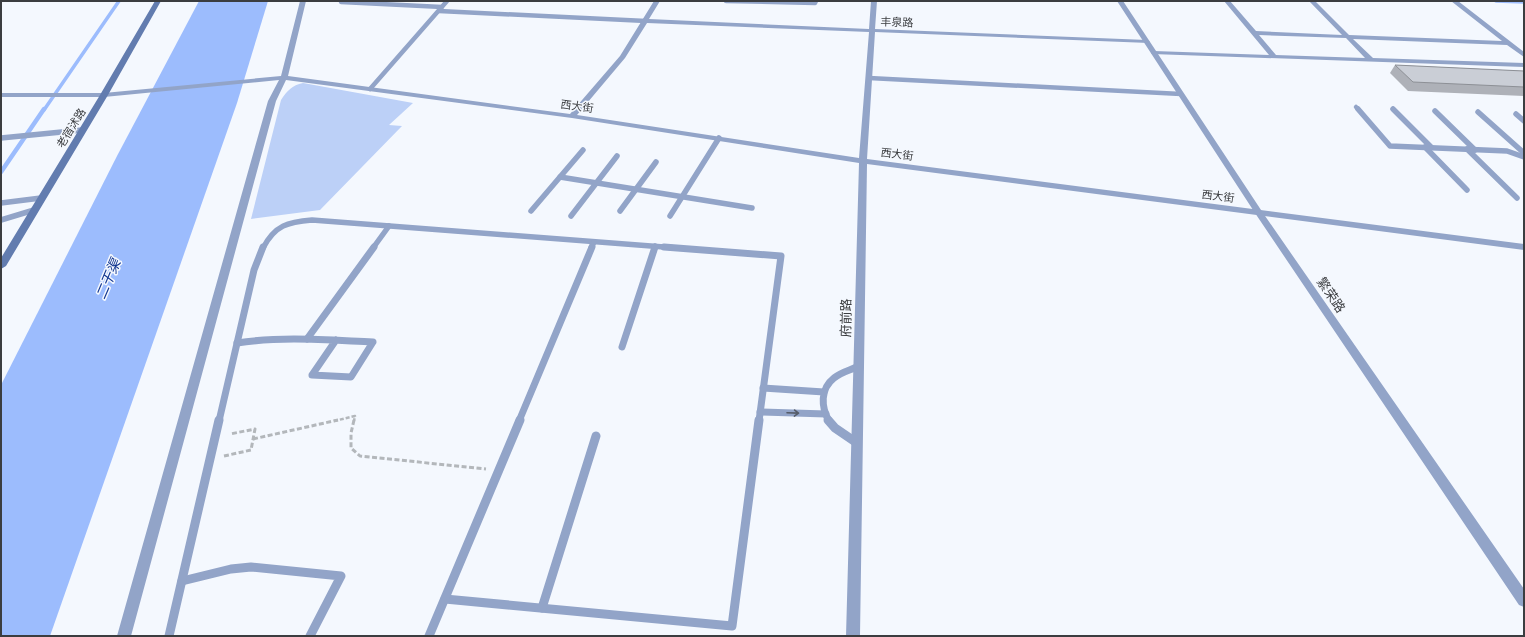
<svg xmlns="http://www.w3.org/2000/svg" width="1525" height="637" font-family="'Crimson Pro','Noto Sans SC',serif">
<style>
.green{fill:#bcd0f7}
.water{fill:#9cbcfd}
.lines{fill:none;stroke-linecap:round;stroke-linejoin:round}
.stream-far1{stroke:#9cbcfd;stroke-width:3.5}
.stream{stroke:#9cbcfd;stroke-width:4.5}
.path-far1{stroke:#b3b7bb;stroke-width:2.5;stroke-dasharray:4 2;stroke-linecap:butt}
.path{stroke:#b3b7bb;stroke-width:3;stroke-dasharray:5 2.5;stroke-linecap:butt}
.service-far3{stroke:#92a4c8;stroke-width:4.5}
.service-far2{stroke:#92a4c8;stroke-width:5.5}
.service-far1{stroke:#92a4c8;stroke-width:7}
.service{stroke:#92a4c8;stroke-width:9}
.minor{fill:#92a4c8;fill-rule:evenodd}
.tertiary{fill:#92a4c8;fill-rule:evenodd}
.secondary{fill:#627caf;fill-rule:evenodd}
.wall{fill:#aeb1b8}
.building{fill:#caced6;stroke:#8d9096}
.oneway{stroke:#555c69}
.labels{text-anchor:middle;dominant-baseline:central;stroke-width:3;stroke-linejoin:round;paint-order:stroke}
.far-street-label{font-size:11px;fill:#3b3d40;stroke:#f4f8fe}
.street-label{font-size:13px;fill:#3b3d40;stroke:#f4f8fe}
.water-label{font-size:14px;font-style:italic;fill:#133791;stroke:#f4f8fe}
</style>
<rect width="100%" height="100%" fill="#f4f8fe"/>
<path class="green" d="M 303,83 L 413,103 L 389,125 L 402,126 L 320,210 L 251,219 L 281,100 C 287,91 292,85 303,83 Z"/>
<path class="water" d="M 199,1 L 268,1 L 237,103 L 50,636 L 1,636 L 1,385 L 117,156 Z"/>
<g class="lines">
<g class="stream-far1">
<path d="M 1496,1 L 1524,2"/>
<path d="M 44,110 L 119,1"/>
</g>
<path class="stream" d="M 1,172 L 44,109"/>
<path class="path-far1" d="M 334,421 L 355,416 L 354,421"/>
<g class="path">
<path d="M 354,420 L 351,433 L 351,448 L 360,456 L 486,469"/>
<path d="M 253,439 L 338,420"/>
<path d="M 224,456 L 251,450 L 255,429 L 230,434"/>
</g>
<g class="service-far3">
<path d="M 726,1 L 815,3 L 816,1"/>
<path d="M 341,2 L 442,7"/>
<path d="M 439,11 L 646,21"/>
<path d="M 869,78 L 1181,94"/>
<path d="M 370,89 L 447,1"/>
<path d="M 1356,107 L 1359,110"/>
<path d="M 1393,109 L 1394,110"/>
</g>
<g class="service-far2">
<path d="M 1358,109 L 1390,146 L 1507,151 L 1524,157"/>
<path d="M 1393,109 L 1431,147"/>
<path d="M 1435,111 L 1475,150"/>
<path d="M 1478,112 L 1524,153"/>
<path d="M 1516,114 L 1524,121"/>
<path d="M 1,138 L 82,130"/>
<path d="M 1425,147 L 1467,190"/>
<path d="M 1467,149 L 1517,198"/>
<path d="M 560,177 L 752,208"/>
<path d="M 1,203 L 41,198"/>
<path d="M 531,211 L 583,150"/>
<path d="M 620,211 L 656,162"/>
<path d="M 571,216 L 617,156"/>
<path d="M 670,216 L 719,138"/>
<path d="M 1,220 L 34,210"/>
<path d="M 263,248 C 275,225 288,222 312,220 L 677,248"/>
<path d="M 373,248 L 389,226"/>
<path d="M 591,248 L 594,242"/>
<path d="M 654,248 L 655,246"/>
</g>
<g class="service-far1">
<path d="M 664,247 L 781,256 L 759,421"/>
<path d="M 307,339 L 374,247"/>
<path d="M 237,343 C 282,336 327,340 373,342 L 351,377 L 312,375 L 336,340"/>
<path d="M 622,347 L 655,247"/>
<path d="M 763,388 L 824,392"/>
<path d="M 760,412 L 826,414"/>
<path d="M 219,421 L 254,270 L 263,247"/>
<path d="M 519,421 L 592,247"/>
<path d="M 829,421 C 821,407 820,389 834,378 C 841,372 851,370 859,366"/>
</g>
<g class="service">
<path d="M 828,420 L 835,428 L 857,443"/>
<path d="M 182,581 L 231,569 L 251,567 L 341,576 L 310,636"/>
<path d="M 445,599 L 732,626 L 759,420"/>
<path d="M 542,608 L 596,436"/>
<path d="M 169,636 L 219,420"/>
<path d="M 429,636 L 520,420"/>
</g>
<g class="minor">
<path d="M 300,1 L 306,1 L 288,76 L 570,114 L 620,56 L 654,1 L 660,1 L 649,19 L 869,29 L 871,1 L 877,1 L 875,29 L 1147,40 L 1150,42 L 1149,43 L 875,32 L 867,159 L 1524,244 L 1524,250 L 867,164 L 860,636 L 846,636 L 859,163 L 572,118 L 286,80 L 276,101 L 131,636 L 117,636 L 268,101 L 279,80 L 104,97 L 1,97 L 1,93 L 104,93 L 281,76 ZM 647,23 L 869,32 L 859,158 L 577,115 L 625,58 Z"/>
<path d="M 1224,1 L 1230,1 L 1256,31 L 1342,35 L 1309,1 L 1315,1 L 1349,35 L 1502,41 L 1451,1 L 1458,1 L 1524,52 L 1524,57 L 1507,45 L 1353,39 L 1373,58 L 1524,63 L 1524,67 L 1152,54 L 1151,53 L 1154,51 L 1269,55 ZM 1259,35 L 1346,38 L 1365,58 L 1276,55 Z"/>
</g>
<path class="tertiary" d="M 1117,1 L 1123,1 L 1263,213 L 1524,589 L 1524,607 L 1519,605 L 1255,213 Z"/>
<path class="secondary" d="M 155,1 L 161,1 L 108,95 L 6,266 L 1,269 L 1,258 L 100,95 Z"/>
</g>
<path class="wall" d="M 1395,65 L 1524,71 L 1524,96 L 1408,91 L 1390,73 Z"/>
<path class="building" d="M 1395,65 L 1524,71 L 1524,87 L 1413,82 Z"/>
<defs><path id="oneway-shaft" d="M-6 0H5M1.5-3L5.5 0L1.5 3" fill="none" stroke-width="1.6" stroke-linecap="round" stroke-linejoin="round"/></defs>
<use class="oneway" href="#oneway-shaft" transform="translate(793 413) rotate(2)"/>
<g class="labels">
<g class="far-street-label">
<text transform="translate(897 22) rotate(2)">丰泉路</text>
<text transform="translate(577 106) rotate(8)">西大街</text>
<text transform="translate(71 128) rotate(-58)">老宿沭路</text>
<text transform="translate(897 154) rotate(7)">西大街</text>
<text transform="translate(1218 196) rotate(7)">西大街</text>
</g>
<g class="street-label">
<text transform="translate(1331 295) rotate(56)">繁荣路</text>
<text transform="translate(846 318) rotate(-89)">府前路</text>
</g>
<g class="water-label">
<text transform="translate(108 279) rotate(-67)">二干渠</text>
</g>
</g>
<rect width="1525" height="637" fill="none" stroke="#3b3d40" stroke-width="4"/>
</svg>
